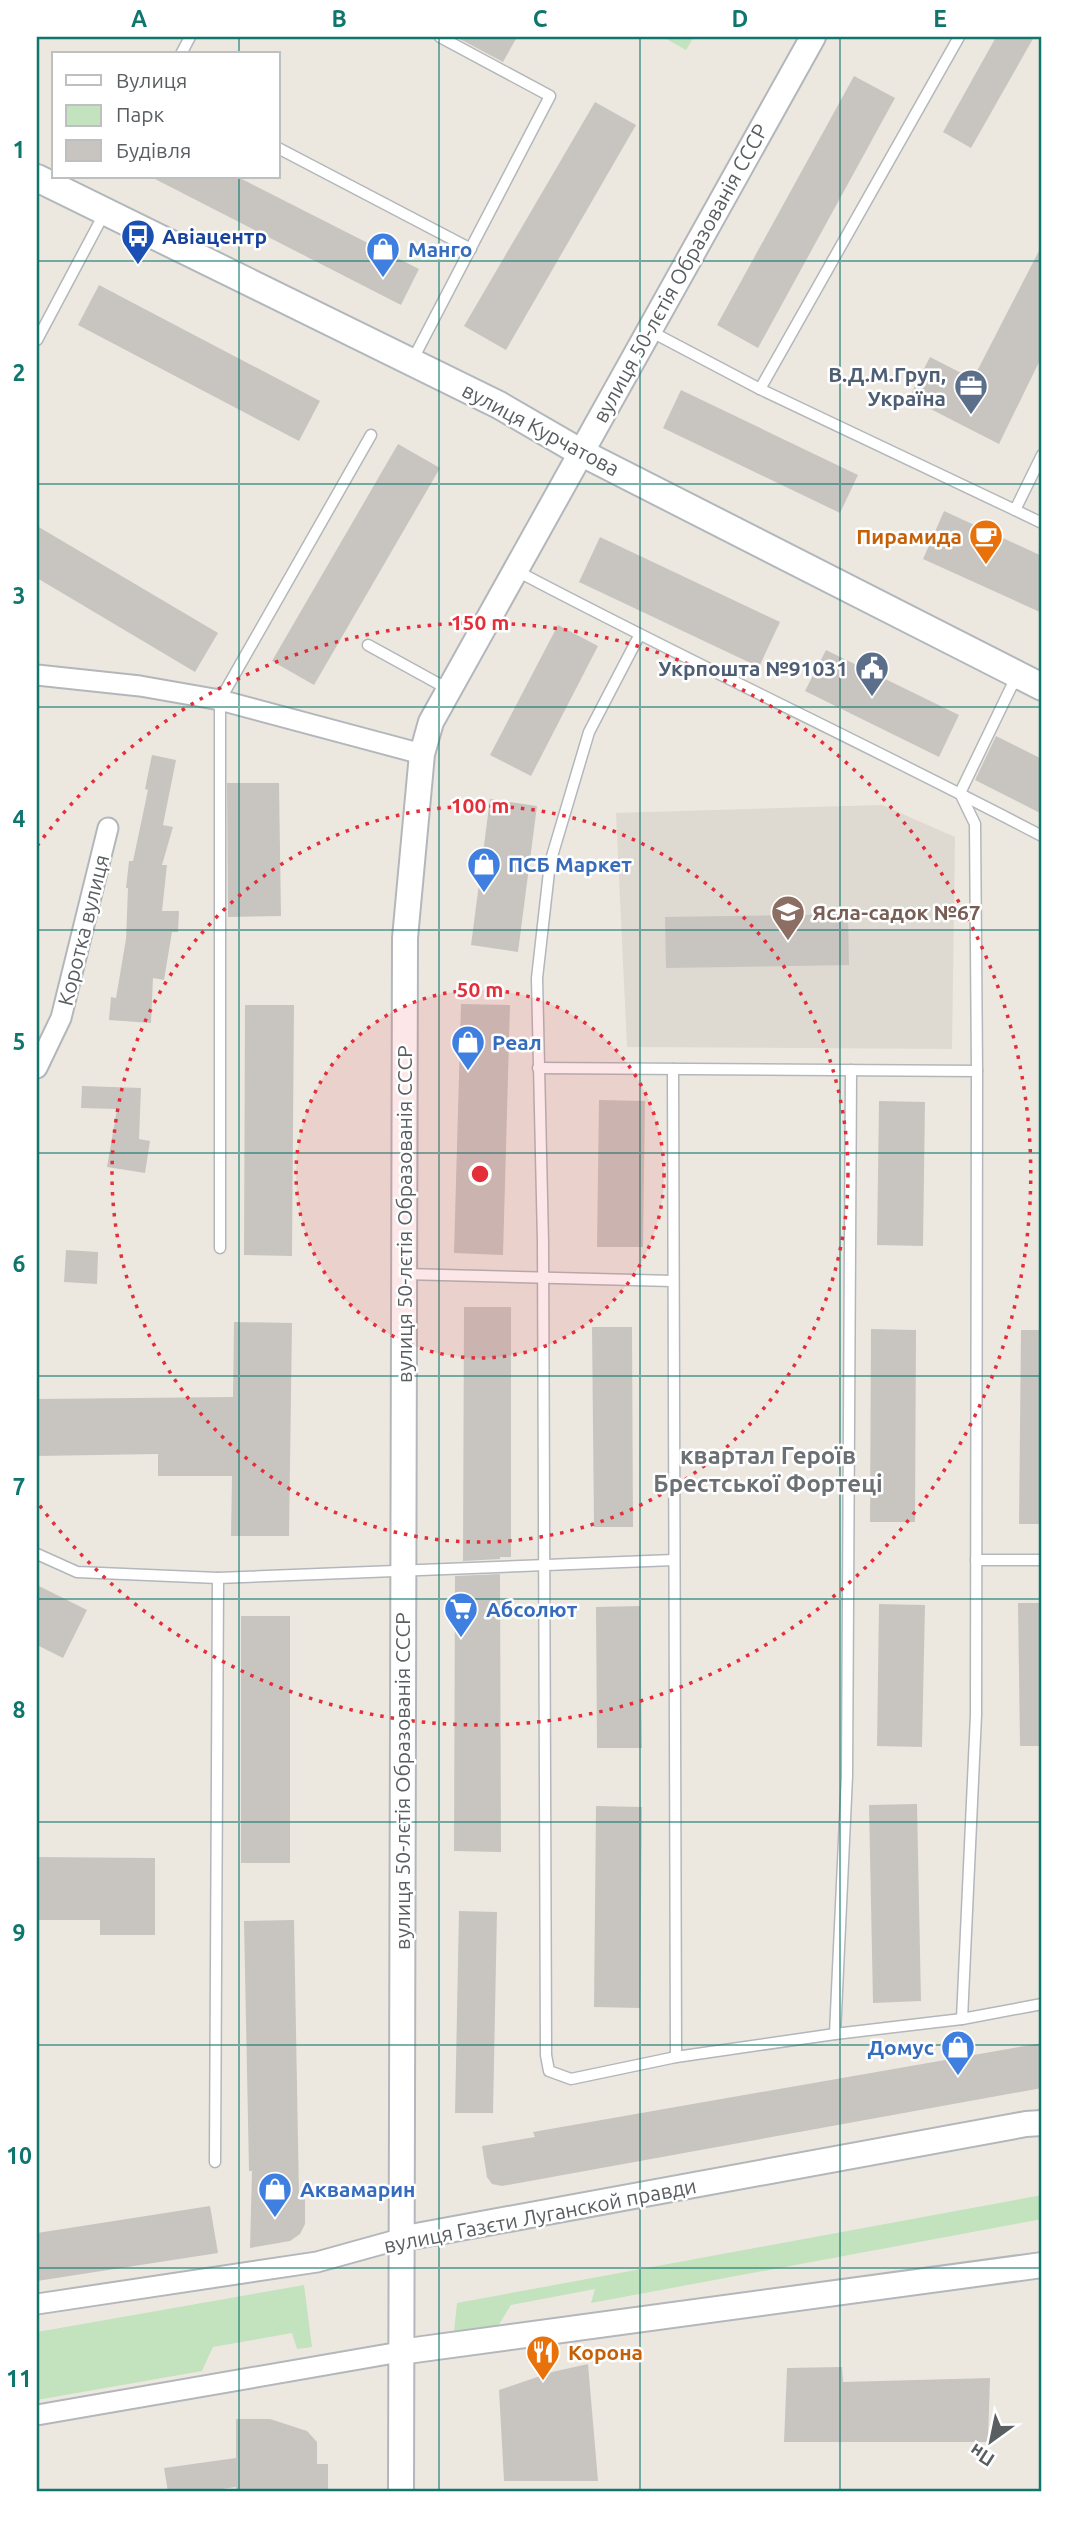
<svg xmlns="http://www.w3.org/2000/svg" width="1079" height="2529" font-family="Ubuntu,sans-serif">
<style>
.education{fill:#ded9d1}
.green{fill:#c2e3bd}
.building{fill:#c8c5c0}
.lines{fill:none;stroke-linecap:round;stroke-linejoin:round}
.service-casing{stroke:#b3b7bb;stroke-width:13}
.minor-casing{stroke:#b3b7bb;stroke-width:23}
.tertiary-casing{stroke:#b3b7bb;stroke-width:28}
.secondary-casing{stroke:#b2b7bb;stroke-width:30}
.service{stroke:#fff;stroke-width:10}
.minor{stroke:#fff;stroke-width:19}
.tertiary{stroke:#fff;stroke-width:24}
.secondary{stroke:#fff;stroke-width:26}
.grid{fill:none;stroke:#0f766e;stroke-width:2;stroke-opacity:0.55}
.ring{fill:none;stroke:#e42e39;stroke-width:3.5;stroke-dasharray:3.5 7}
.labels{text-anchor:middle;dominant-baseline:central;stroke-width:5;stroke-linejoin:round;paint-order:stroke}
.transit-label{font-size:21px;font-weight:bold;fill:#164399;stroke:#fff;text-anchor:start}
.shop-label{font-size:21px;font-weight:bold;fill:#366cbe;stroke:#fff;text-anchor:start}
.street-label{font-size:21px;fill:#595e61;stroke:#fff}
.service-label{font-size:21px;font-weight:bold;fill:#4e5e75;stroke:#fff;text-anchor:end}
.food-label{font-size:21px;font-weight:bold;fill:#c56008;stroke:#fff;text-anchor:end}
.education-label{font-size:21px;font-weight:bold;fill:#785e54;stroke:#fff;text-anchor:start}
.quarter-label{font-size:24px;font-weight:bold;fill:#6a7073;stroke:#fff}
.centre{fill:#e42e39;stroke:#fff;stroke-width:3.5}
.ring-label{font-size:21px;text-anchor:middle;font-weight:bold;fill:#e42e39;stroke:#fff;stroke-width:5;stroke-linejoin:round;paint-order:stroke}
.neatline{fill:none;stroke:#0f766e;stroke-width:2.5}
.grid-label{font-size:23px;text-anchor:middle;font-weight:bold;fill:#0f766e}
</style>
<rect width="100%" height="100%" fill="#ece8e0"/>
<path class="education" d="M 882,805 L 955,837 L 952,1049 L 627,1047 L 616,813 Z"/>
<g class="green">
<path d="M 663,37 L 694,37 L 686,50 Z"/>
<path d="M 1042,2195 L 1042,2219 L 591,2303 L 595,2289 L 511,2305 L 498,2326 L 454,2332 L 457,2303 Z"/>
<path d="M 304,2285 L 312,2347 L 297,2349 L 292,2333 L 213,2347 L 202,2371 L 37,2400 L 37,2332 Z"/>
</g>
<g class="building">
<path d="M 456,37 L 517,37 L 503,62 Z"/>
<path d="M 996,37 L 1034,37 L 971,148 L 943,132 Z"/>
<path d="M 854,76 L 895,98 L 758,348 L 717,325 Z"/>
<path d="M 595,102 L 636,125 L 506,350 L 464,326 Z"/>
<path d="M 151,177 L 238,177 L 419,269 L 401,305 Z"/>
<path d="M 1042,245 L 1042,356 L 999,444 L 909,398 L 930,357 L 973,379 Z"/>
<path d="M 99,285 L 320,401 L 299,441 L 78,325 Z"/>
<path d="M 681,390 L 858,475 L 840,513 L 663,428 Z"/>
<path d="M 398,444 L 440,468 L 314,685 L 272,661 Z"/>
<path d="M 944,511 L 1042,556 L 1042,613 L 923,559 Z"/>
<path d="M 37,526 L 218,633 L 195,672 L 37,578 Z"/>
<path d="M 600,537 L 780,622 L 759,667 L 579,582 Z"/>
<path d="M 558,625 L 598,646 L 531,776 L 490,755 Z"/>
<path d="M 826,650 L 959,715 L 939,757 L 805,691 Z"/>
<path d="M 996,736 L 1042,759 L 1042,814 L 975,780 Z"/>
<path d="M 152,755 L 176,760 L 163,825 L 173,827 L 162,865 L 167,865 L 162,911 L 179,911 L 178,932 L 172,932 L 164,980 L 153,978 L 151,1023 L 109,1020 L 111,997 L 116,998 L 126,939 L 128,888 L 126,888 L 129,861 L 133,861 L 148,790 L 145,789 Z"/>
<path d="M 227,783 L 279,783 L 281,916 L 228,917 Z"/>
<path d="M 490,799 L 537,806 L 518,952 L 471,945 Z"/>
<path d="M 848,914 L 849,965 L 666,968 L 665,917 Z"/>
<path d="M 461,1004 L 510,1005 L 503,1255 L 454,1253 Z"/>
<path d="M 245,1005 L 294,1005 L 292,1256 L 244,1255 Z"/>
<path d="M 82,1086 L 141,1088 L 139,1139 L 150,1141 L 145,1173 L 107,1167 L 117,1109 L 81,1108 Z"/>
<path d="M 599,1100 L 645,1101 L 643,1247 L 597,1247 Z"/>
<path d="M 879,1101 L 925,1102 L 923,1246 L 877,1245 Z"/>
<path d="M 66,1250 L 98,1252 L 97,1284 L 64,1282 Z"/>
<path d="M 464,1307 L 511,1307 L 511,1557 L 500,1557 L 500,1559 L 463,1561 Z"/>
<path d="M 234,1322 L 292,1323 L 289,1536 L 231,1536 L 232,1476 L 158,1476 L 158,1454 L 37,1456 L 37,1399 L 233,1397 Z"/>
<path d="M 592,1327 L 632,1327 L 633,1527 L 594,1527 Z"/>
<path d="M 871,1329 L 916,1330 L 915,1522 L 870,1522 Z"/>
<path d="M 1021,1330 L 1042,1330 L 1042,1524 L 1019,1524 Z"/>
<path d="M 500,1574 L 501,1852 L 454,1851 L 455,1576 Z"/>
<path d="M 37,1585 L 87,1610 L 63,1658 L 37,1645 Z"/>
<path d="M 1018,1603 L 1042,1603 L 1042,1746 L 1020,1746 Z"/>
<path d="M 879,1604 L 925,1605 L 922,1747 L 877,1746 Z"/>
<path d="M 640,1606 L 642,1748 L 597,1748 L 596,1607 Z"/>
<rect x="241" y="1616" width="49" height="247"/>
<path d="M 917,1804 L 921,2001 L 873,2003 L 869,1805 Z"/>
<path d="M 596,1806 L 642,1807 L 640,2008 L 594,2007 Z"/>
<path d="M 37,1857 L 155,1858 L 155,1935 L 100,1935 L 100,1920 L 37,1920 Z"/>
<path d="M 459,1911 L 497,1912 L 493,2113 L 455,2113 Z"/>
<path d="M 294,1920 L 299,2195 L 305,2195 L 305,2224 L 300,2234 L 290,2241 L 250,2248 L 252,2171 L 249,2171 L 244,1921 Z"/>
<path d="M 1042,2043 L 1042,2088 L 502,2186 L 492,2184 L 487,2177 L 482,2146 L 535,2137 L 533,2132 Z"/>
<path d="M 210,2206 L 218,2253 L 37,2281 L 37,2233 Z"/>
<path d="M 588,2364 L 598,2481 L 504,2481 L 499,2390 L 552,2372 Z"/>
<path d="M 842,2367 L 843,2382 L 990,2378 L 988,2442 L 784,2442 L 787,2368 Z"/>
<path d="M 236,2419 L 270,2419 L 307,2431 L 317,2442 L 317,2464 L 328,2464 L 328,2492 L 236,2492 L 236,2487 L 201,2492 L 168,2492 L 164,2468 L 236,2458 Z"/>
</g>
<g class="lines">
<g class="service-casing">
<g id="service">
<path d="M 181,54 L 190,37"/>
<path d="M 278,148 L 471,249"/>
<path d="M 648,330 L 760,389 L 1015,510"/>
<path d="M 37,340 L 105,212"/>
<path d="M 412,361 L 550,96 L 440,37"/>
<path d="M 760,389 L 959,37"/>
<path d="M 1042,455 L 1015,510 L 1042,523"/>
<path d="M 515,570 C 689,662 868,745 1042,836"/>
<path d="M 639,636 L 589,732 L 550,863 L 537,978 L 543,1242 L 546,2055 L 549,2071 L 571,2079 L 676,2057 L 835,2034"/>
<path d="M 368,645 L 448,689"/>
<path d="M 960,793 L 975,824 L 977,1071 L 976,1715 L 962,2019 L 1042,2004"/>
<path d="M 960,793 L 1017,675"/>
<path d="M 538,1068 L 977,1071"/>
<path d="M 673,1069 L 676,2057"/>
<path d="M 851,1070 L 847,1776 L 835,2034 L 962,2019"/>
<path d="M 220,1248 L 220,700 L 371,435"/>
<path d="M 404,1274 L 673,1281"/>
<path d="M 37,1554 L 77,1572 L 218,1578 L 674,1560"/>
<path d="M 976,1560 L 1042,1560"/>
<path d="M 215,2162 L 218,1578"/>
</g>
</g>
<g class="minor-casing">
<g id="minor">
<path d="M 37,675 L 140,686 L 220,700 L 422,754"/>
<path d="M 37,1068 L 61,1018 L 108,828"/>
<path d="M 37,2304 L 317,2262 L 400,2239"/>
<path d="M 37,2415 L 400,2352"/>
</g>
</g>
<g class="tertiary-casing">
<g id="tertiary">
<path d="M 400,2239 L 1026,2124 L 1042,2123"/>
<path d="M 400,2352 L 1042,2265"/>
<path d="M 401,2492 L 405,938 L 422,754 L 431,722 L 813,37"/>
</g>
</g>
<g class="secondary-casing">
<path id="secondary" d="M 37,178 L 499,405 L 580,452 L 1042,687"/>
</g>
<use href="#service" class="service"/>
<use href="#minor" class="minor"/>
<use href="#tertiary" class="tertiary"/>
<use href="#secondary" class="secondary"/>
</g>
<path class="grid" d="M 239,37 L 239,54M 439,37 L 439,2492M 640,37 L 640,2492M 840,37 L 840,2492M 239,177 L 239,2492M 37,261 L 1042,261M 37,484 L 1042,484M 37,707 L 1042,707M 37,930 L 1042,930M 37,1153 L 1042,1153M 37,1376 L 1042,1376M 37,1599 L 1042,1599M 37,1822 L 1042,1822M 37,2045 L 1042,2045M 37,2268 L 1042,2268"/>
<circle cx="480" cy="1174" r="184" fill="#e42e39" fill-opacity=".12"/>
<g class="ring">
<circle cx="480" cy="1174" r="184"/>
<circle cx="480" cy="1174" r="368"/>
<path d="M37 846A551 551 0 1 1 37 1502"/>
</g>
<defs>
<g id="bus-pin" transform="scale(1.75)"><path d="M0 17L-7.5 6A9.5 9.5 0 1 1 7.5 6Z" fill="#1a4fb4" stroke="#fff"/><path d="M-5-6H5V4H4V6H2V4H-2V6H-4V4H-5ZM-3.5-4V0h7V-4ZM-3.5 1.2v1.5H-2V1.2ZM2 1.2v1.5H3.5V1.2Z" fill="#fff"/></g>
<g id="shop-pin" transform="scale(1.75)"><path d="M0 17L-7.5 6A9.5 9.5 0 1 1 7.5 6Z" fill="#3f7fe0" stroke="#fff"/><path d="M-5-2.5h2.3a2.7 3.5 0 0 1 5.4 0H5L5.5 6h-11ZM-1.5-2.5h3a1.5 2.3 0 0 0-3 0Z" fill="#fff"/></g>
<g id="office-pin" transform="scale(1.75)"><path d="M0 17L-7.5 6A9.5 9.5 0 1 1 7.5 6Z" fill="#5c6f8a" stroke="#fff"/><path d="M-6-3h4V-5.5h4V-3h4V5H-6ZM-1-4.5V-3h2v-1.5ZM-6 0V1H6V0Z" fill="#fff"/></g>
<g id="cafe-pin" transform="scale(1.75)"><path d="M0 17L-7.5 6A9.5 9.5 0 1 1 7.5 6Z" fill="#e8710a" stroke="#fff"/><path d="M-5.5-4.5H6V0H3Q3 3.5 0 3.5H-2.5Q-5.5 3.5-5.5 0ZM3-3.2v2h1.7v-2ZM-6 4.5H4V6H-6Z" fill="#fff"/></g>
<g id="civic-pin" transform="scale(1.75)"><path d="M0 17L-7.5 6A9.5 9.5 0 1 1 7.5 6Z" fill="#5c6f8a" stroke="#fff"/><path d="M-.6-6.5H3V-4.5H.6V-3L4-1V1h2V6H-6V1h2V-1L-.6-3ZM-1.2 2.5V6h2.4V2.5Z" fill="#fff"/></g>
<g id="school-pin" transform="scale(1.75)"><path d="M0 17L-7.5 6A9.5 9.5 0 1 1 7.5 6Z" fill="#8d6e63" stroke="#fff"/><path d="M0-5L7-2L0 1L-7-2ZM-4 1L0 2.5L4 1V4Q0 6-4 4Z" fill="#fff"/></g>
<g id="supermarket-pin" transform="scale(1.75)"><path d="M0 17L-7.5 6A9.5 9.5 0 1 1 7.5 6Z" fill="#3f7fe0" stroke="#fff"/><path d="M-6-5.5h2.5l.6 2H6L4.5 2H-2.5L-4.4-4H-6ZM-1.5 3.2a1.3 1.3 0 1 0 .1 0ZM3 3.2a1.3 1.3 0 1 0 .1 0Z" fill="#fff"/></g>
<g id="restaurant-pin" transform="scale(1.75)"><path d="M0 17L-7.5 6A9.5 9.5 0 1 1 7.5 6Z" fill="#e8710a" stroke="#fff"/><path d="M-5-6h1v4h1v-4h1v4h1v-4h1v5L-1.5 .5V6h-2V.5L-5-1ZM5-6V6H3V1.5H1.5Q1.5-4 5-6Z" fill="#fff"/></g>
</defs>
<g fill-rule="evenodd">
<use href="#bus-pin" x="138" y="236"/>
<use href="#shop-pin" x="383" y="249"/>
<use href="#office-pin" x="971" y="386"/>
<use href="#cafe-pin" x="986" y="536"/>
<use href="#civic-pin" x="872" y="668"/>
<use href="#shop-pin" x="484" y="864"/>
<use href="#school-pin" x="788" y="912"/>
<use href="#shop-pin" x="468" y="1042"/>
<use href="#supermarket-pin" x="461" y="1609"/>
<use href="#shop-pin" x="958" y="2047"/>
<use href="#shop-pin" x="275" y="2189"/>
<use href="#restaurant-pin" x="543" y="2352"/>
</g>
<g class="labels">
<g class="transit-label">
<text x="162" y="236">Авіацентр</text>
</g>
<g class="shop-label">
<text x="408" y="249">Манго</text>
<text x="508" y="864">ПСБ Маркет</text>
<text x="492" y="1042">Реал</text>
<text x="486" y="1609">Абсолют</text>
<text x="934" y="2047" text-anchor="end">Домус</text>
<text x="300" y="2189">Аквамарин</text>
</g>
<g class="street-label">
<text transform="translate(680 273) rotate(-61)">вулиця 50-лєтія Образованія СССР</text>
<text transform="translate(541 429) rotate(28)">вулиця Курчатова</text>
<text transform="translate(83 930) rotate(-76)">Коротка вулиця</text>
<text transform="translate(404 1214) rotate(-90)">вулиця 50-лєтія Образованія СССР</text>
<text transform="translate(402 1781) rotate(-90)">вулиця 50-лєтія Образованія СССР</text>
<text transform="translate(540 2215) rotate(-11)">вулиця Газєти Луганской правди</text>
</g>
<g class="service-label">
<text x="946" y="374">В.Д.М.Груп,<tspan x="946" dy="24">Україна</tspan></text>
<text x="848" y="668">Укрпошта №91031</text>
</g>
<g class="food-label">
<text x="962" y="536">Пирамида</text>
<text x="568" y="2352" text-anchor="start">Корона</text>
</g>
<g class="education-label">
<text x="812" y="912">Ясла-садок №67</text>
</g>
<g class="quarter-label">
<text x="768" y="1455">квартал Героїв<tspan x="768" dy="28">Брестської Фортеці</tspan></text>
</g>
</g>
<circle cx="480" cy="1174" r="10" class="centre"/>
<g class="ring-label">
<text x="480" y="630">150 m</text>
<text x="480" y="813">100 m</text>
<text x="480" y="997">50 m</text>
</g>
<rect width="1079" height="2529" fill="none" stroke="#ffffff" stroke-width="77"/>
<rect x="52" y="52" width="228" height="126" fill="#ffffff" stroke="#bdbfc0" stroke-width="2"/>
<rect x="66" y="75" width="35" height="10" fill="#ffffff" stroke="#bdbfc0" stroke-width="2"/>
<text x="116" y="88" font-size="21" fill="#595e61">Вулиця</text>
<rect x="66" y="105" width="35" height="21" fill="#c2e3bd" stroke="#bdbfc0" stroke-width="2"/>
<text x="116" y="122" font-size="21" fill="#595e61">Парк</text>
<rect x="66" y="140" width="35" height="21" fill="#c8c5c0" stroke="#bdbfc0" stroke-width="2"/>
<text x="116" y="158" font-size="21" fill="#595e61">Будівля</text>
<g transform="translate(991 2441) rotate(213)" stroke="#ffffff" stroke-width="5" paint-order="stroke">
<path d="M0-5L12 26L0 18L-12 26Z" fill="#595e61"/>
<text y="-10" font-size="19" font-weight="bold" text-anchor="middle" fill="#595e61">Пн</text>
</g>
<rect x="38" y="38" width="1002" height="2452" class="neatline"/>
<g class="grid-label">
<text x="139" y="27">A</text>
<text x="339" y="27">B</text>
<text x="540" y="27">C</text>
<text x="740" y="27">D</text>
<text x="940" y="27">E</text>
<text x="19" y="158">1</text>
<text x="19" y="381">2</text>
<text x="19" y="604">3</text>
<text x="19" y="827">4</text>
<text x="19" y="1050">5</text>
<text x="19" y="1272">6</text>
<text x="19" y="1495">7</text>
<text x="19" y="1718">8</text>
<text x="19" y="1941">9</text>
<text x="19" y="2164">10</text>
<text x="19" y="2387">11</text>
</g>
</svg>
